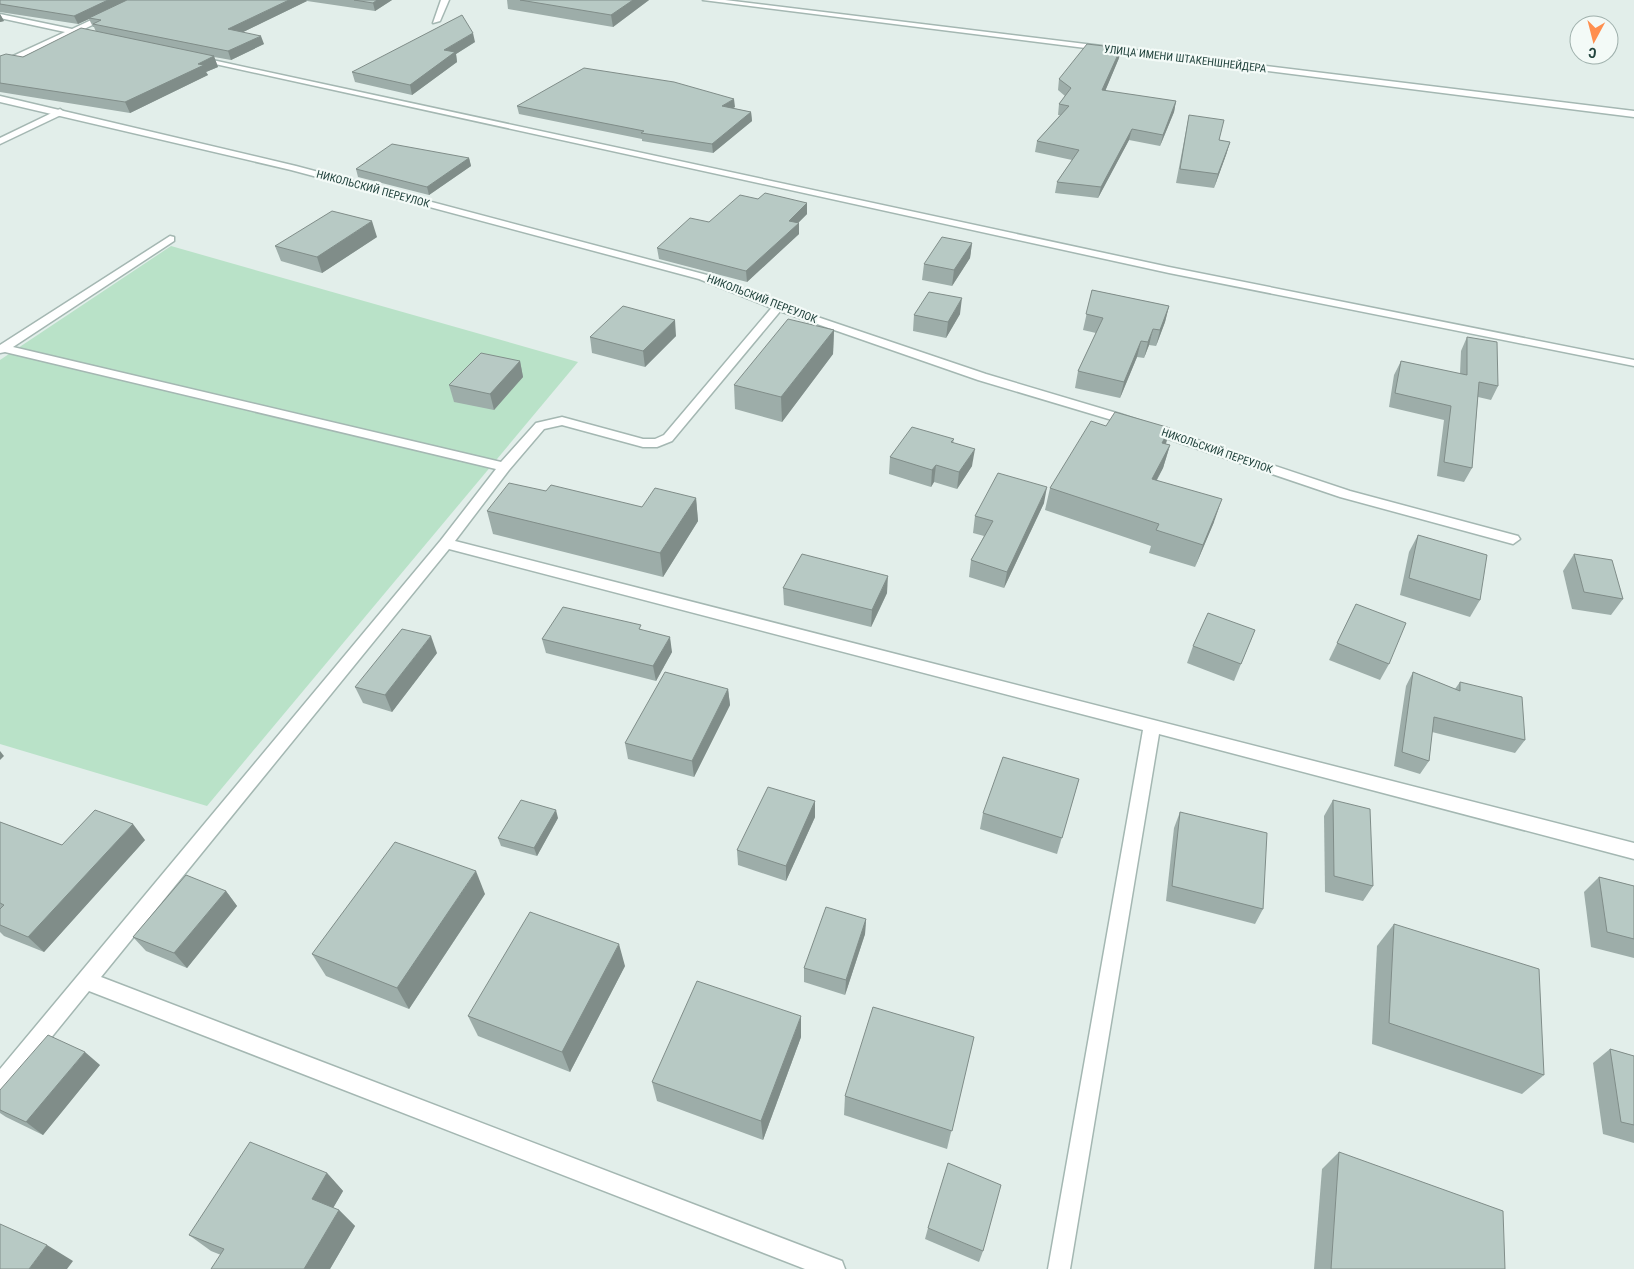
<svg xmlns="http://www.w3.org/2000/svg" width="1634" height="1269" font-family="'Roboto Condensed',sans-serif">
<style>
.green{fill:#b9e2c8}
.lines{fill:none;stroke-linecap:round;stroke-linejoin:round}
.service-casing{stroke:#a4b7b2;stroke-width:3}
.minor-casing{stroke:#a4b7b2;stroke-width:3}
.tertiary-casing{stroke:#a4b7b2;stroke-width:3}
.service{fill:#fff;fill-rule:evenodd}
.minor{fill:#fff;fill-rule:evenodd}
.tertiary{fill:#fff;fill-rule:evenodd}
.wall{fill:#9dada9}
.shaded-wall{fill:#808d89}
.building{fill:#b7c9c4;stroke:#808d89}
.labels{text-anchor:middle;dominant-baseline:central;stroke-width:4.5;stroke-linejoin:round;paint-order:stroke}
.far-street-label{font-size:11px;fill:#20423c;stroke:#f3faf7}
</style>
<rect width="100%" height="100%" fill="#e2eeea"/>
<path class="green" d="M 171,246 L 578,362 L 207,806 L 0,744 L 0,360 Z"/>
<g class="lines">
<g class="service-casing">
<g id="service">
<path d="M 441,0 L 449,0 L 440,21 L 433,23 Z"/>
<path d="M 60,109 L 64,112 L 63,114 L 0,144 L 0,138 Z"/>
<path d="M 170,236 L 174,237 L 174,241 L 13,347 L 501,462 L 536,423 L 562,417 L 643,439 L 655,439 L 664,435 L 774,305 L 782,305 L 782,309 L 672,441 L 657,447 L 643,447 L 562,425 L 544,429 L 509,470 L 455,541 L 1634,843 L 1634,859 L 1159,734 L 1070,1269 L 1048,1269 L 1143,730 L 449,549 L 101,977 L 834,1258 L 842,1261 L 845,1269 L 805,1269 L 89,991 L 7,1092 L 0,1095 L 0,1069 L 441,540 L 496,469 L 5,352 L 0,353 L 0,345 Z"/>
</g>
</g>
<g class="minor-casing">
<g id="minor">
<path d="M 703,0 L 725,0 L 1634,111 L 1634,117 Z"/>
<path d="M 0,96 L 296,166 L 707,275 L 782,305 L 986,374 L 1120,414 L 1350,491 L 1518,536 L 1520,539 L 1513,544 L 1340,497 L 1112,420 L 978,380 L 774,309 L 699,279 L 291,170 L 0,102 Z"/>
</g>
</g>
<g class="tertiary-casing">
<g id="tertiary">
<path d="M 134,0 L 144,0 L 80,31 L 97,34 L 97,38 L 73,34 L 0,67 L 0,62 L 65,32 L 0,18 L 0,14 L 72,29 Z"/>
<path d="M 194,56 L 1169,267 L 1634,360 L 1634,366 L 1169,273 L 197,60 L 194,60 Z"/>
</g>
</g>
<use href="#service" class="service"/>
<use href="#minor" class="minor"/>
<use href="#tertiary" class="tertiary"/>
</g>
<g class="wall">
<path d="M 0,0 L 392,0 L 375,11 L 307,1 L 243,32 L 264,44 L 231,60 L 214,57 L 218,67 L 206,72 L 208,75 L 130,113 L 0,92 L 0,56 L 23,57 L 96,32 L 94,27 L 93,27 L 89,19 L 78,24 L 0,12 L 0,14 L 4,21 L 0,22 Z"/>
<path d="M 507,0 L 649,0 L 613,27 L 508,9 Z"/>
<path d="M 475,42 L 456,54 L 457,62 L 412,95 L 355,82 L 352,72 Z"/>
<path d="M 1121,48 L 1119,58 L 1105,91 L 1176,101 L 1174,112 L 1160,146 L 1129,140 L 1098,198 L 1055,193 L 1057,182 L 1072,160 L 1035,152 L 1037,141 L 1060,115 L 1058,115 L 1059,104 L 1065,96 L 1058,90 L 1059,79 Z"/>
<path d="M 517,106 L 735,107 L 733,108 L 751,112 L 752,121 L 713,153 L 642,141 L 642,139 L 519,114 Z"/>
<path d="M 1189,115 L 1219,140 L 1230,142 L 1226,155 L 1214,188 L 1176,183 Z"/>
<path d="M 469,158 L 471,166 L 429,195 L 358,177 L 356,169 Z"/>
<path d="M 758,199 L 807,203 L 807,214 L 798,223 L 799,234 L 747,282 L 659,259 L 657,248 L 709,222 Z"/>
<path d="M 377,237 L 322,273 L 281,261 L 275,246 Z"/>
<path d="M 972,243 L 970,258 L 952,286 L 922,280 L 924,264 Z"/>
<path d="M 1092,290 L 1169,306 L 1165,322 L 1156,346 L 1149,345 L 1144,358 L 1137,357 L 1120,398 L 1075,388 L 1078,371 L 1096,333 L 1083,330 Z"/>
<path d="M 960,314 L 946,338 L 913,331 L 914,315 Z"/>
<path d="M 834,330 L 833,354 L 782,422 L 735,409 L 734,385 Z"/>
<path d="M 676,336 L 645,367 L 592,353 L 590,337 Z"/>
<path d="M 1467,337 L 1498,386 L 1491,400 L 1478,397 L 1472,468 L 1464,482 L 1437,476 L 1444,420 L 1389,407 L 1394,375 L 1401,361 L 1460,374 L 1461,351 Z"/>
<path d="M 520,361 L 523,377 L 494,410 L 454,402 L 449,385 Z"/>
<path d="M 1106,426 L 1170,428 L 1166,444 L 1170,445 L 1163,468 L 1157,480 L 1214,522 L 1195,567 L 1149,553 L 1151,546 L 1045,510 L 1050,488 Z"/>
<path d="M 954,439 L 953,443 L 972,466 L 957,489 L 934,482 L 931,487 L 889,474 L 890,457 Z"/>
<path d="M 546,491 L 642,507 L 696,498 L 698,521 L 663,577 L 493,534 L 487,511 Z"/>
<path d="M 1044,503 L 1004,588 L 969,577 L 971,560 L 984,536 L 973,533 L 975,516 Z"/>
<path d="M 1418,535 L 1480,600 L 1470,617 L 1400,595 L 1409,552 Z"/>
<path d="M 1574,554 L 1623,599 L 1611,615 L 1572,609 L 1563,571 Z"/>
<path d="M 783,588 L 887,593 L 871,627 L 784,605 Z"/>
<path d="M 1356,604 L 1389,664 L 1380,680 L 1329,660 Z"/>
<path d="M 1255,630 L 1234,681 L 1187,663 L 1193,646 Z"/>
<path d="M 542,639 L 672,652 L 656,681 L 546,653 Z"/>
<path d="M 437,653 L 392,712 L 363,703 L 355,687 Z"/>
<path d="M 1413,672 L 1455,689 L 1460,682 L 1525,740 L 1515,753 L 1432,732 L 1429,761 L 1420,774 L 1394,766 L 1406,686 Z"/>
<path d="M 728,689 L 730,705 L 694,777 L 628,759 L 625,743 Z"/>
<path d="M 1079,779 L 1057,854 L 980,829 L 983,813 Z"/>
<path d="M 1333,800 L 1373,886 L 1363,901 L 1325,892 L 1324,816 Z"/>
<path d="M 815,801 L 815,817 L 786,881 L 738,865 L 737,850 Z"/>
<path d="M 1180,812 L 1263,909 L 1255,924 L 1166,901 L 1174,828 Z"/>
<path d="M 558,818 L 537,856 L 501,846 L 498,838 Z"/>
<path d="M 0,822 L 62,845 L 145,840 L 44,952 L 4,936 L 0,932 Z"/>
<path d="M 1599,877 L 1634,886 L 1634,958 L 1591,947 L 1584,892 Z"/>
<path d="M 226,891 L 237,906 L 187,968 L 146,951 L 133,937 Z"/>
<path d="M 485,894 L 409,1009 L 326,976 L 312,954 Z"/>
<path d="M 866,919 L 865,934 L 845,995 L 804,982 L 804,968 Z"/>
<path d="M 1394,924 L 1544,1075 L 1522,1094 L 1372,1044 L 1377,946 Z"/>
<path d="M 625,966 L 570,1072 L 478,1036 L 468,1016 Z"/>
<path d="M 801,1037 L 763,1140 L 657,1101 L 652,1082 Z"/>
<path d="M 974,1037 L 947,1149 L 844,1115 L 845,1096 Z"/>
<path d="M 1610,1049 L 1634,1056 L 1634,1143 L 1603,1134 L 1593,1063 Z"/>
<path d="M 100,1065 L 43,1135 L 6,1117 L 0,1113 L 0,1090 Z"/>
<path d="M 1339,1152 L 1505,1269 L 1314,1269 L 1322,1169 Z"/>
<path d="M 327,1173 L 343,1191 L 333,1208 L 339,1210 L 355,1226 L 330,1269 L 211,1269 L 221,1255 L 211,1251 L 189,1235 Z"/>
<path d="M 928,1228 L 983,1251 L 979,1262 L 925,1239 Z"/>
</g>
<g class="shaded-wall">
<path d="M 108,0 L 130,0 L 78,24 L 74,16 Z"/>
<path d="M 289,0 L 306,0 L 307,1 L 231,38 L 228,29 Z"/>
<path d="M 377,0 L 392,0 L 375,11 L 373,3 Z"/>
<path d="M 633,0 L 649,0 L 613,27 L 611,15 Z"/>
<path d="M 0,11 L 0,14 L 4,21 L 0,22 Z"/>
<path d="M 473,33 L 475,42 L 456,54 L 457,62 L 412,95 L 410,85 L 444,50 Z"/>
<path d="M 261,36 L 264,44 L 231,60 L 228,51 Z"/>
<path d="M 1121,48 L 1119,58 L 1101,101 L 1102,90 Z"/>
<path d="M 214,56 L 218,67 L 206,72 L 208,75 L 130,113 L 125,102 L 198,64 Z"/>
<path d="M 734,99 L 735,107 L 722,114 L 722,106 Z"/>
<path d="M 1176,101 L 1174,112 L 1160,146 L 1163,135 Z"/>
<path d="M 751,112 L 752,121 L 713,153 L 712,144 Z"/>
<path d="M 1132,129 L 1129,140 L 1098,198 L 1101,187 Z"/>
<path d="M 1230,142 L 1226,155 L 1214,188 L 1218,174 Z"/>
<path d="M 469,158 L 471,166 L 429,195 L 427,187 Z"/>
<path d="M 807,203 L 807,214 L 789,232 L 789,221 Z"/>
<path d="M 372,221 L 377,237 L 322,273 L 317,257 Z"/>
<path d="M 799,223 L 799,234 L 747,282 L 746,271 Z"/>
<path d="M 972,243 L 970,258 L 952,286 L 954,270 Z"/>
<path d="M 962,298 L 960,314 L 946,338 L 948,322 Z"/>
<path d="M 1169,306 L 1165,322 L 1156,346 L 1160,330 Z"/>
<path d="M 675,320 L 676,336 L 645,367 L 643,351 Z"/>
<path d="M 1153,329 L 1149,345 L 1144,358 L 1148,342 Z"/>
<path d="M 834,330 L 833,354 L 782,422 L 781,397 Z"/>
<path d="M 1141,341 L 1137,357 L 1120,398 L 1124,382 Z"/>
<path d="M 520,361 L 523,377 L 494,410 L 490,394 Z"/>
<path d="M 1170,428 L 1164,450 L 1162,443 Z"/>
<path d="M 1170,445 L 1163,468 L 1145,501 L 1152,479 Z"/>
<path d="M 975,449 L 972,466 L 957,489 L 959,472 Z"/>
<path d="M 936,465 L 934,482 L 931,487 L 932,470 Z"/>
<path d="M 1047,487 L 1044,503 L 1004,588 L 1007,572 Z"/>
<path d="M 696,498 L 698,521 L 663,577 L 660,553 Z"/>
<path d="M 1222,499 L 1214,522 L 1195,567 L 1203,545 Z"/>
<path d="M 888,576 L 887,593 L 871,627 L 872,610 Z"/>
<path d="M 431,636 L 437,653 L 392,712 L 385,695 Z"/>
<path d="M 670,637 L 672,652 L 656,681 L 653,666 Z"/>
<path d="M 728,689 L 730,705 L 694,777 L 692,761 Z"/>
<path d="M 0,751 L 4,756 L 0,760 Z"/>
<path d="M 815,801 L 815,817 L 786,881 L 786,866 Z"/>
<path d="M 556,810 L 558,818 L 537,856 L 534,848 Z"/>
<path d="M 133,824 L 145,840 L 44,952 L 28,937 Z"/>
<path d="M 476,871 L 485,894 L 409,1009 L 397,988 Z"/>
<path d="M 226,891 L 237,906 L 187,968 L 174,953 Z"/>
<path d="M 866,919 L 865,934 L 845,995 L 846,980 Z"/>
<path d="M 619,944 L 625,966 L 570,1072 L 562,1052 Z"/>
<path d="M 801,1016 L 801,1037 L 763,1140 L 761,1121 Z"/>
<path d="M 85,1052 L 100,1065 L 43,1135 L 26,1122 Z"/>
<path d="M 327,1173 L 343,1191 L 329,1215 L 312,1199 Z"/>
<path d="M 339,1210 L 355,1226 L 330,1269 L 304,1269 Z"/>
<path d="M 47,1245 L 73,1261 L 67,1269 L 29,1269 Z"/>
</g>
<g class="building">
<path d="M 0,0 L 108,0 L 74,16 L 0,4 Z"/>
<path d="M 127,0 L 289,0 L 228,29 L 261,36 L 228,51 L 93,24 L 101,20 L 89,18 Z"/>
<path d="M 354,0 L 377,0 L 373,3 Z"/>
<path d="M 520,0 L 633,0 L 611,15 Z"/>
<path d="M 462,15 L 473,33 L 444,50 L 455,52 L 410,85 L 352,72 Z"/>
<path d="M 81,28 L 214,56 L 198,64 L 204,65 L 125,102 L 0,83 L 0,56 L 6,54 L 23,57 Z"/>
<path d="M 1087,44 L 1121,48 L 1102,90 L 1176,101 L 1163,135 L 1132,129 L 1101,187 L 1057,182 L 1079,150 L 1037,141 L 1069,106 L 1059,104 L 1071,88 L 1059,79 Z"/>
<path d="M 584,68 L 674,82 L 734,99 L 722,106 L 751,112 L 712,144 L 641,133 L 644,131 L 517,106 Z"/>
<path d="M 1189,115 L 1224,120 L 1219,140 L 1230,142 L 1218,174 L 1180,169 Z"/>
<path d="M 392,144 L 469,158 L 427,187 L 356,169 Z"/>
<path d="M 765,193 L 807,203 L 789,221 L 799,223 L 746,271 L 657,248 L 690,218 L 709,222 L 740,195 L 758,199 Z"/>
<path d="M 332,211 L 372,221 L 317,257 L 275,246 Z"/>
<path d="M 942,237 L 972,243 L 954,270 L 924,264 Z"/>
<path d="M 1092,290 L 1169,306 L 1160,330 L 1153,329 L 1148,342 L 1141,341 L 1124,382 L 1078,371 L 1103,318 L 1086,314 Z"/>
<path d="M 929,292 L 962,298 L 948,322 L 914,315 Z"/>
<path d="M 623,306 L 675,320 L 643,351 L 590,337 Z"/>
<path d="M 788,319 L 834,330 L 781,397 L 734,385 Z"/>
<path d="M 1467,337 L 1497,342 L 1498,386 L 1479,382 L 1472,468 L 1444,462 L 1451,406 L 1395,393 L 1401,361 L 1467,375 Z"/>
<path d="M 481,353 L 520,361 L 490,394 L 449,385 Z"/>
<path d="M 1115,412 L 1170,428 L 1162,443 L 1170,445 L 1152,479 L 1222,499 L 1203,545 L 1156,530 L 1159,524 L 1050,488 L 1091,421 L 1106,426 Z"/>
<path d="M 912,427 L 954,439 L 951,442 L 975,449 L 959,472 L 936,465 L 932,470 L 890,457 Z"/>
<path d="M 998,473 L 1047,487 L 1007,572 L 971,560 L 993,521 L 975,516 Z"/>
<path d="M 509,483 L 546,491 L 551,485 L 642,507 L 655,488 L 696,498 L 660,553 L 487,511 Z"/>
<path d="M 1418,535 L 1487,555 L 1480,600 L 1409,578 Z"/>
<path d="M 802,554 L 888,576 L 872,610 L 783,588 Z"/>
<path d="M 1574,554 L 1612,560 L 1623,599 L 1584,592 Z"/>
<path d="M 1356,604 L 1406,623 L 1389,664 L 1337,643 Z"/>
<path d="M 563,607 L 641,625 L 639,629 L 670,637 L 653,666 L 542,639 Z"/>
<path d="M 1208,613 L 1255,630 L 1241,664 L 1193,646 Z"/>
<path d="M 402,629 L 431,636 L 385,695 L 355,687 Z"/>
<path d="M 665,672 L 728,689 L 692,761 L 625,743 Z"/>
<path d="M 1413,672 L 1460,691 L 1460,682 L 1522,697 L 1525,740 L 1434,717 L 1429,761 L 1402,752 Z"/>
<path d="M 1003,757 L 1079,779 L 1062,838 L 983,813 Z"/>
<path d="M 768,787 L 815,801 L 786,866 L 737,850 Z"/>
<path d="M 521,800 L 556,810 L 534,848 L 498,838 Z"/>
<path d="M 1333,800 L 1370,809 L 1373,886 L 1334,876 Z"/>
<path d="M 95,810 L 133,824 L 28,937 L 0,925 L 0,909 L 4,905 L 0,903 L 0,822 L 62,845 Z"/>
<path d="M 1180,812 L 1267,833 L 1263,909 L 1172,886 Z"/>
<path d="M 395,842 L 476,871 L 397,988 L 312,954 Z"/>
<path d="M 186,875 L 226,891 L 174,953 L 133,937 Z"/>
<path d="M 1599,877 L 1634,886 L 1634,939 L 1607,932 Z"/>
<path d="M 826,907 L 866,919 L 846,980 L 804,968 Z"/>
<path d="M 530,912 L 619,944 L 562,1052 L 468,1016 Z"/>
<path d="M 1394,924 L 1539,969 L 1544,1075 L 1389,1023 Z"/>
<path d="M 697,981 L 801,1016 L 761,1121 L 652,1082 Z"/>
<path d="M 873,1007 L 974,1037 L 952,1131 L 845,1096 Z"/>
<path d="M 48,1035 L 85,1052 L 26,1122 L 0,1110 L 0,1090 Z"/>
<path d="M 1610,1049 L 1634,1056 L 1634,1125 L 1621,1122 Z"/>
<path d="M 250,1142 L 327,1173 L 312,1199 L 339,1210 L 304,1269 L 211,1269 L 224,1249 L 189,1235 Z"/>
<path d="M 1339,1152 L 1503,1211 L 1505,1269 L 1331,1269 Z"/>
<path d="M 948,1163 L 1001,1185 L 983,1251 L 928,1228 Z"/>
<path d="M 0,1224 L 47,1245 L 29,1269 L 0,1269 Z"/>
</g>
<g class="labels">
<g class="far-street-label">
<text transform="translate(1185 59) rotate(7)">УЛИЦА ИМЕНИ ШТАКЕНШНЕЙДЕРА</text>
<text transform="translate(373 189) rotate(15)">НИКОЛЬСКИЙ ПЕРЕУЛОК</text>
<text transform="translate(762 299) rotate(21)">НИКОЛЬСКИЙ ПЕРЕУЛОК</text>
<text transform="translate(1217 451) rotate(19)">НИКОЛЬСКИЙ ПЕРЕУЛОК</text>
</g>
</g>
<g transform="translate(1594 40) rotate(187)"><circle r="24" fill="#f3faf7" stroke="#9fb0ac"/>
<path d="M0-4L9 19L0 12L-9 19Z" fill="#ff8f4f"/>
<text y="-8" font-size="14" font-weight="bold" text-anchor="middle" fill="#20423c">С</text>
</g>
</svg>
